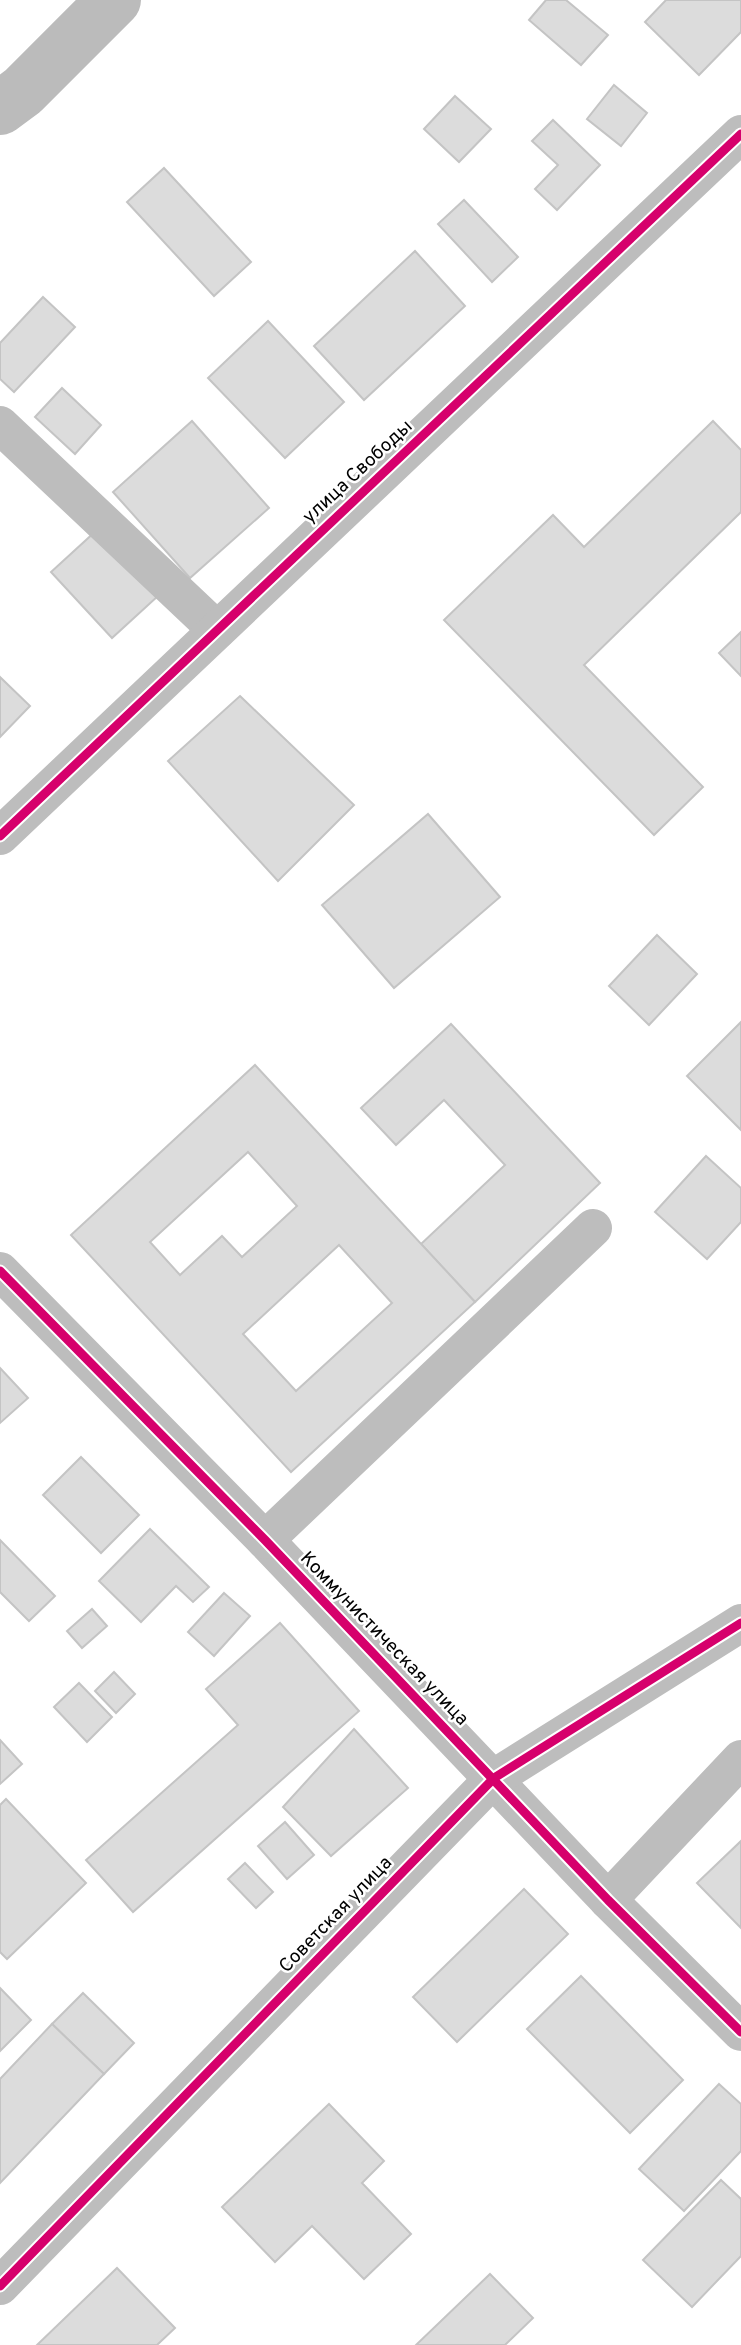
<svg xmlns="http://www.w3.org/2000/svg" width="741" height="2345" font-family="Overpass,sans-serif">
<style>
.lines{fill:none;stroke-linecap:round;stroke-linejoin:round}
.river{stroke:#bbb;stroke-width:54}
.building{fill:#dcdcdc;stroke:#c4c4c4;stroke-width:2;fill-rule:evenodd}
.minor{stroke:#bdbdbd;stroke-width:38}
.cycleway-casing{stroke:#fff;stroke-width:13}
.cycleway{stroke:#d6006c;stroke-width:9}
.labels{text-anchor:middle;dominant-baseline:central;stroke-width:5;stroke-linejoin:round;paint-order:stroke}
.street-label{font-size:19px;fill:#000;stroke:#fff}
</style>
<rect width="100%" height="100%" fill="#fff"/>
<g class="lines">
<path class="river" d="M 0,108 L 23,91 L 114,0"/>
</g>
<g class="building">
<path d="M 546,0 L 566,0 L 608,35 L 581,65 L 529,20 Z"/>
<path d="M 666,0 L 741,0 L 741,32 L 699,75 L 645,22 Z"/>
<path d="M 614,85 L 647,113 L 621,146 L 587,119 Z"/>
<path d="M 455,96 L 491,129 L 459,162 L 424,129 Z"/>
<path d="M 553,120 L 600,165 L 557,210 L 535,189 L 558,165 L 532,141 Z"/>
<path d="M 164,168 L 251,262 L 214,296 L 127,202 Z"/>
<path d="M 464,200 L 518,257 L 492,282 L 438,224 Z"/>
<path d="M 415,251 L 465,306 L 364,400 L 314,346 Z"/>
<path d="M 43,297 L 75,327 L 14,392 L 0,379 L 0,343 Z"/>
<path d="M 268,321 L 344,402 L 285,458 L 208,378 Z"/>
<path d="M 62,388 L 101,425 L 75,454 L 35,417 Z"/>
<path d="M 192,421 L 269,508 L 190,578 L 113,492 Z"/>
<path d="M 713,421 L 741,450 L 741,512 L 584,665 L 703,787 L 654,835 L 444,620 L 553,515 L 584,547 Z"/>
<path d="M 97,530 L 158,596 L 112,638 L 51,572 Z"/>
<path d="M 741,632 L 741,676 L 719,653 Z"/>
<path d="M 0,677 L 30,706 L 0,737 Z"/>
<path d="M 240,696 L 354,805 L 278,881 L 168,761 Z"/>
<path d="M 428,814 L 500,897 L 394,988 L 322,905 Z"/>
<path d="M 657,935 L 697,974 L 649,1025 L 609,986 Z"/>
<path d="M 741,1022 L 741,1130 L 687,1076 Z"/>
<path d="M 451,1024 L 600,1183 L 475,1302 L 421,1244 L 505,1165 L 444,1100 L 396,1145 L 361,1108 Z"/>
<path d="M 255,1065 L 475,1302 L 291,1472 L 71,1235 ZM 248,1152 L 297,1206 L 242,1257 L 222,1236 L 180,1275 L 150,1242 ZM 339,1245 L 392,1303 L 296,1391 L 243,1334 Z"/>
<path d="M 706,1156 L 741,1188 L 741,1222 L 707,1259 L 655,1212 Z"/>
<path d="M 0,1368 L 28,1398 L 0,1423 Z"/>
<path d="M 81,1457 L 139,1515 L 101,1553 L 43,1495 Z"/>
<path d="M 150,1529 L 209,1587 L 193,1602 L 176,1586 L 141,1622 L 99,1581 Z"/>
<path d="M 0,1540 L 55,1596 L 29,1621 L 0,1592 Z"/>
<path d="M 224,1593 L 250,1616 L 214,1656 L 188,1632 Z"/>
<path d="M 92,1609 L 107,1626 L 82,1648 L 67,1631 Z"/>
<path d="M 280,1623 L 359,1711 L 133,1912 L 86,1860 L 238,1725 L 206,1689 Z"/>
<path d="M 114,1672 L 135,1694 L 116,1713 L 95,1691 Z"/>
<path d="M 79,1683 L 112,1717 L 87,1742 L 54,1707 Z"/>
<path d="M 354,1729 L 408,1788 L 331,1856 L 283,1807 Z"/>
<path d="M 0,1740 L 22,1764 L 0,1784 Z"/>
<path d="M 6,1799 L 86,1883 L 7,1959 L 0,1952 L 0,1805 Z"/>
<path d="M 285,1822 L 314,1855 L 287,1879 L 258,1846 Z"/>
<path d="M 741,1841 L 741,1928 L 697,1883 Z"/>
<path d="M 245,1863 L 273,1892 L 256,1908 L 228,1879 Z"/>
<path d="M 524,1889 L 568,1934 L 457,2042 L 413,1997 Z"/>
<path d="M 581,1976 L 683,2080 L 630,2133 L 527,2029 Z"/>
<path d="M 0,1988 L 31,2020 L 0,2051 Z"/>
<path d="M 83,1993 L 134,2043 L 104,2074 L 52,2024 Z"/>
<path d="M 52,2024 L 104,2074 L 0,2183 L 0,2079 Z"/>
<path d="M 719,2084 L 741,2104 L 741,2151 L 684,2211 L 639,2169 Z"/>
<path d="M 329,2104 L 384,2161 L 362,2183 L 411,2234 L 364,2279 L 312,2226 L 275,2262 L 222,2207 Z"/>
<path d="M 721,2180 L 741,2199 L 741,2256 L 692,2307 L 643,2260 Z"/>
<path d="M 117,2268 L 175,2328 L 157,2345 L 37,2345 Z"/>
<path d="M 490,2274 L 533,2318 L 505,2345 L 416,2345 Z"/>
</g>
<g class="lines">
<g class="minor">
<path d="M 0,425 L 217,630"/>
<path d="M 0,836 L 741,134"/>
<path d="M 0,1271 L 265,1540 L 608,1900 L 741,2032"/>
<path d="M 265,1540 L 593,1228"/>
<path d="M 608,1900 L 741,1759"/>
<path d="M 0,2286 L 494,1778 L 741,1623"/>
</g>
<g class="cycleway-casing">
<g id="cycleway">
<path d="M 0,836 L 741,134"/>
<path d="M 0,1271 L 265,1540 L 608,1900 L 741,2032"/>
<path d="M 0,2286 L 494,1778 L 741,1623"/>
</g>
</g>
<use href="#cycleway" class="cycleway"/>
</g>
<g class="labels">
<g class="street-label">
<text transform="translate(358 472) rotate(-43)">улица Свободы</text>
<text transform="translate(384 1639) rotate(46)">Коммунистическая улица</text>
<text transform="translate(336 1915) rotate(-46)">Советская улица</text>
</g>
</g>
</svg>
